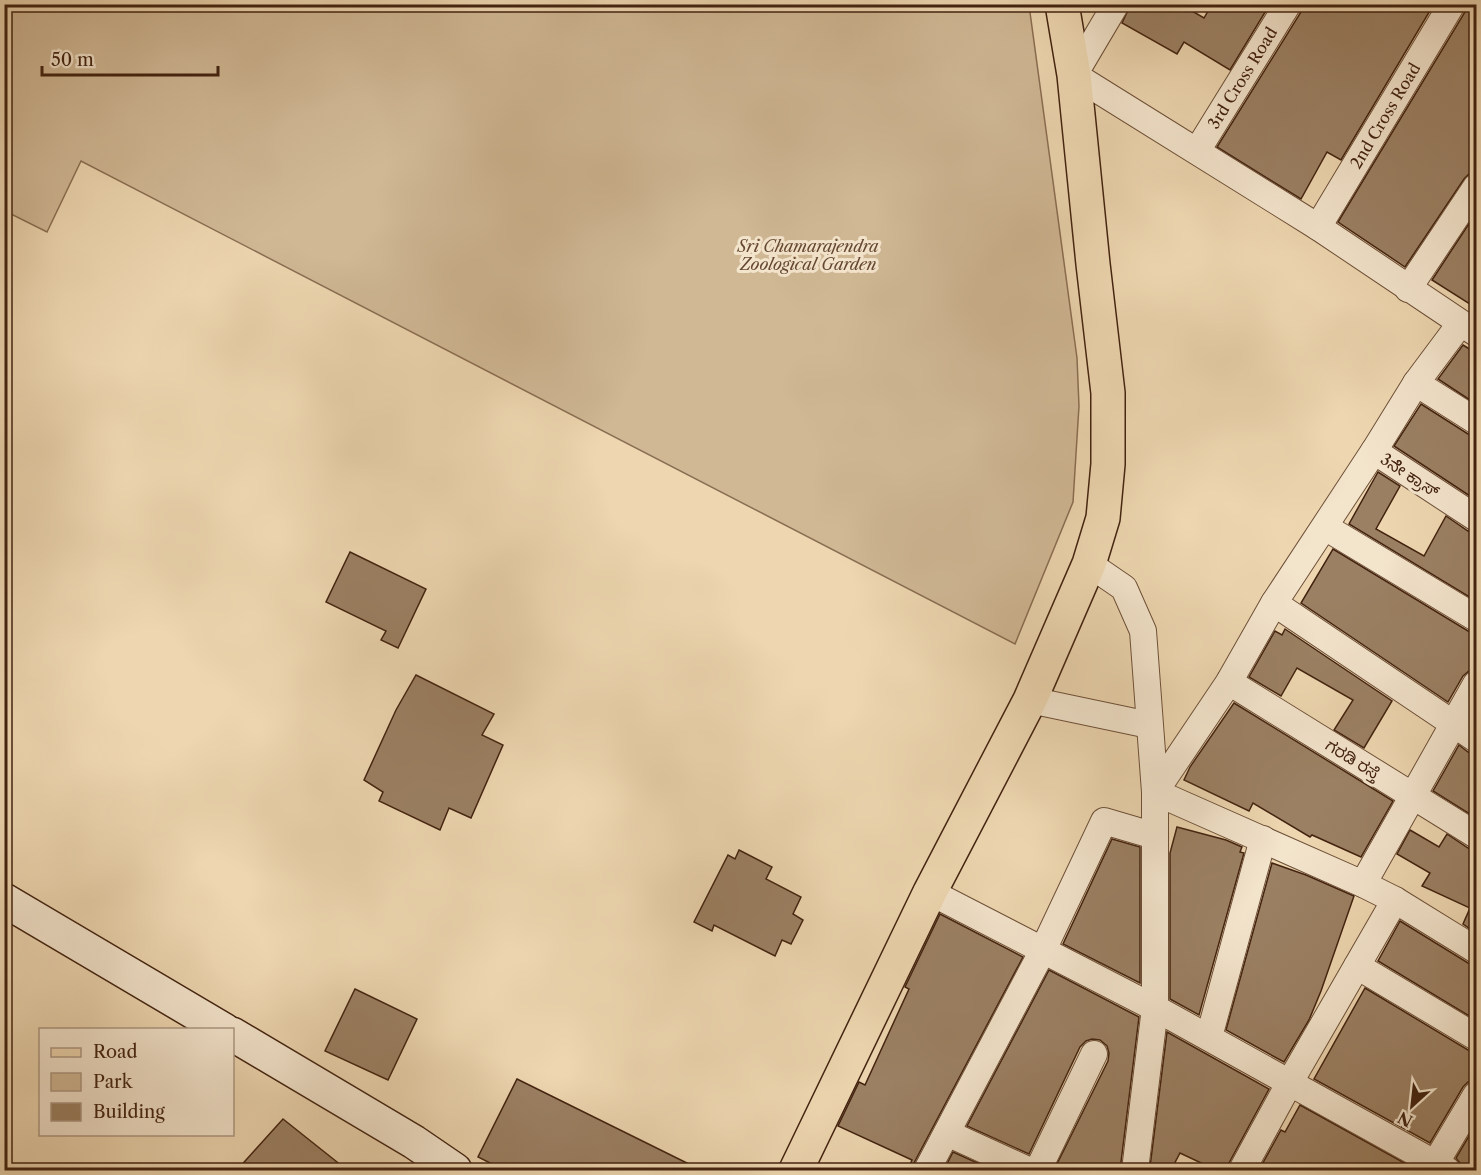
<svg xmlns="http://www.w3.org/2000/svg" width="1481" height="1175" font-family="'Libre Caslon Text','Noto Sans Kannada',serif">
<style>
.green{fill:#d0b895;stroke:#8a6e52;stroke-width:1.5}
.building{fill:#9b8063;stroke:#432310;stroke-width:1.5}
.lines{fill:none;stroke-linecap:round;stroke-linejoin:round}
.street-casing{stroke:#6e5038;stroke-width:28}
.secondary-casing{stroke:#432310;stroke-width:36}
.primary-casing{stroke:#432310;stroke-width:36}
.street{stroke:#f3e4cc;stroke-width:26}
.secondary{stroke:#f3e4cc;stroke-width:33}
.primary{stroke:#edd6b0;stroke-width:33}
.labels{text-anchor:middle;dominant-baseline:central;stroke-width:6;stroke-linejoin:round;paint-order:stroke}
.street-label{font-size:16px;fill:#432310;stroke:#f3e4cc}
.park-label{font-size:16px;font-style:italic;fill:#664831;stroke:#f3e4cc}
</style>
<rect width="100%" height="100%" fill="#edd6b0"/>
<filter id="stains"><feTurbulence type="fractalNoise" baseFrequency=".00333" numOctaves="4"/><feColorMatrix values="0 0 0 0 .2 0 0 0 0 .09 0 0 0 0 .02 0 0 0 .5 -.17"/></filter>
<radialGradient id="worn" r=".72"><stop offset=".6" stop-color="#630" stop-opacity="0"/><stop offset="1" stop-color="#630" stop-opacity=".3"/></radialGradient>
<path class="green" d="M 4,5 L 1029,5 L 1077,358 L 1079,406 L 1073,502 L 1015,644 L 81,161 L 47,232 L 5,211 Z"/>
<g class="building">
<path d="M 1131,4 L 1180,4 L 1204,18 L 1212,4 L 1260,4 L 1267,9 L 1230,70 L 1184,42 L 1177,54 L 1122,23 Z"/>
<path d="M 1303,4 L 1434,4 L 1341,160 L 1327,152 L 1301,199 L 1217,147 L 1301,12 Z"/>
<path d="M 1467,4 L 1476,4 L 1476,172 L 1469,174 L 1464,179 L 1405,267 L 1338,222 L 1465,12 Z"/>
<path d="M 1476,213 L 1476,308 L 1432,280 Z"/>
<path d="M 1463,345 L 1476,353 L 1476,404 L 1438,379 Z"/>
<path d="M 1421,404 L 1468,434 L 1476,436 L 1476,500 L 1394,446 Z"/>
<path d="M 1378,472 L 1400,486 L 1376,529 L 1424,556 L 1446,516 L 1468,531 L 1476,533 L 1476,601 L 1349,524 Z"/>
<path d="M 1333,549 L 1468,631 L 1476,633 L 1476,669 L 1469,671 L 1463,676 L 1448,702 L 1301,603 Z"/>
<path d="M 350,552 L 426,589 L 398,648 L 381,640 L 386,631 L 326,602 Z"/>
<path d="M 1285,629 L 1392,701 L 1364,748 L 1334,730 L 1353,700 L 1297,668 L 1281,696 L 1249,677 L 1275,631 L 1282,635 Z"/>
<path d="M 416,675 L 494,714 L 482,735 L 503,745 L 471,818 L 449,808 L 440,830 L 379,801 L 383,792 L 364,780 L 396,710 Z"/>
<path d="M 1234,703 L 1393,801 L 1361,857 L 1312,835 L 1310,837 L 1253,803 L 1249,811 L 1184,780 L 1190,767 Z"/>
<path d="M 1459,745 L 1468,752 L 1476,754 L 1476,818 L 1433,791 Z"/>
<path d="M 1177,827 L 1226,840 L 1242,847 L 1240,852 L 1244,853 L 1199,1015 L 1170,999 L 1170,853 Z"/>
<path d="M 1410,830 L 1439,847 L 1447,834 L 1468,848 L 1476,850 L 1476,933 L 1463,924 L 1470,908 L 1422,886 L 1430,873 L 1397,854 Z"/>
<path d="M 1112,839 L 1140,847 L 1140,983 L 1063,944 Z"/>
<path d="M 739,850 L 772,867 L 766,879 L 801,897 L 793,914 L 803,920 L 791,944 L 782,940 L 775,956 L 714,925 L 712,931 L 694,922 L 728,855 L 735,859 Z"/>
<path d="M 1272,863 L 1306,875 L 1354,896 L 1321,991 L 1309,1020 L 1284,1062 L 1226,1030 Z"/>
<path d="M 940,914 L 1023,957 L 914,1163 L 912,1170 L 908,1170 L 912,1160 L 838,1126 L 859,1082 L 865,1085 L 909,989 L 905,987 Z"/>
<path d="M 1400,921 L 1468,963 L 1476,965 L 1476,1020 L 1378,961 Z"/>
<path d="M 1049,970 L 1139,1017 L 1120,1170 L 1054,1170 L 1108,1061 L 1109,1053 L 1107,1046 L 1100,1040 L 1092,1039 L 1086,1041 L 1080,1047 L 1029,1154 L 967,1126 Z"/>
<path d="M 1365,988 L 1468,1050 L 1476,1052 L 1476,1080 L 1468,1082 L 1463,1087 L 1430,1143 L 1314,1079 Z"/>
<path d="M 355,989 L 417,1019 L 388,1080 L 325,1051 Z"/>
<path d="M 1167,1032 L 1269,1089 L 1229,1163 L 1227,1170 L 1216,1170 L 1180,1153 L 1171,1170 L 1158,1170 L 1150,1167 Z"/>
<path d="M 517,1079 L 701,1170 L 504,1170 L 478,1157 Z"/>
<path d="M 1300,1105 L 1417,1170 L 1259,1170 L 1281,1130 L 1285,1132 Z"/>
<path d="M 283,1119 L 347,1170 L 237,1170 Z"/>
<path d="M 1476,1124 L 1476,1170 L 1462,1170 L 1460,1163 L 1456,1158 Z"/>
<path d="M 953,1152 L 993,1170 L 944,1170 Z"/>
</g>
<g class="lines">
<g class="street-casing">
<g id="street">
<path d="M 1116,4 L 1074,75 L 1318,227 L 1476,333"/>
<path id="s1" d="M 1197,151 L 1288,4"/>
<path id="s2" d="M 1318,227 L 1452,4"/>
<path d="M 1408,289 L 1476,187"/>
<path d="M 1460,324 L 1416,383 L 1374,451 L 1274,603 L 1229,682 L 1155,792 L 1363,884 L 1395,900 L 1476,950"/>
<path d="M 1416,383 L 1476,421"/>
<path d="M 1374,451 L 1476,518"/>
<path d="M 1325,527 L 1476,618"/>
<path d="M 1089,564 L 1124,588 L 1143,631 L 1155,792 L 1155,1008 L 1135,1170"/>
<path d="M 1274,603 L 1476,739"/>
<path d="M 1229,682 L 1476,835"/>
<path d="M 1030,700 L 1149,725"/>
<path d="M 1363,884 L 1476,684"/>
<path d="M 930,892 L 1155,1008 L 1447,1170"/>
<path d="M 1357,966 L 1476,1037"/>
<path d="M 1209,1037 L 1263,839"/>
<path d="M 947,1133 L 1028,1170"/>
<path d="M 1435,1164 L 1476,1095"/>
<path d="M 927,1170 L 1043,950 L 1104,821 L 1155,836"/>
<path d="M 1038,1170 L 1094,1054"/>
<path d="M 1242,1170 L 1290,1082 L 1395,900"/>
</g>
</g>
<g class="secondary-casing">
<g id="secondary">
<path d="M 4,900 L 224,1030"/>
<path d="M 232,1034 L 414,1142 L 455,1170"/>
</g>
</g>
<g class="primary-casing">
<path id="primary" d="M 796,1170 L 930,892 L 1030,700 L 1089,564 L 1103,518 L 1108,464 L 1108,393 L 1093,264 L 1074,75 L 1062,4"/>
</g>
<use href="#street" class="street"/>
<use href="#secondary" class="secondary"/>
<use href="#primary" class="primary"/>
</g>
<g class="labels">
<g class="street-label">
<text stroke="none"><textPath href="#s1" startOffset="86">3rd Cross Road</textPath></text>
<text stroke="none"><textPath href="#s2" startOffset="130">2nd Cross Road</textPath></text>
<text transform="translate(1410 475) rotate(33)">3ನೆೇ ಕ್ರಾಸ್</text>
<text transform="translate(1353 759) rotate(32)">ಗರಡಿ ರಸ್ತೆ</text>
</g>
<g class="park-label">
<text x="808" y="246">Sri Chamarajendra<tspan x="808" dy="18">Zoological Garden</tspan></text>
</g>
</g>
<rect width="1481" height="1175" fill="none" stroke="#edd6b0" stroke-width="24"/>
<rect x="6" y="6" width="1469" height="1163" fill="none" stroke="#432310" stroke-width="3"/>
<rect x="12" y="12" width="1457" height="1151" fill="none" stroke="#432310" stroke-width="1.5"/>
<rect x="39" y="1028" width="195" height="108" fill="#f3e4cc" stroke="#ad9781" stroke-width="1.5"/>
<rect x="51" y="1048" width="30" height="9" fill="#edd6b0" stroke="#ad9781" stroke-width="1.5"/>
<text x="93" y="1058" font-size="18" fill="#432310">Road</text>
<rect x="51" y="1073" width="30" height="18" fill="#d0b895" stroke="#ad9781" stroke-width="1.5"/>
<text x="93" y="1088" font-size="18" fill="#432310">Park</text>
<rect x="51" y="1103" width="30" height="18" fill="#9b8063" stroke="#ad9781" stroke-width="1.5"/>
<text x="93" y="1118" font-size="18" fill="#432310">Building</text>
<g transform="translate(1412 1106) rotate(207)" stroke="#f3e4cc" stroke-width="4.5" paint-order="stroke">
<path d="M0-4.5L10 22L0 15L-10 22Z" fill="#432310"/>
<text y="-9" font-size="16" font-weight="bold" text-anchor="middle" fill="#432310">N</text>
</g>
<path d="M42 66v9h176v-9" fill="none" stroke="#432310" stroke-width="3"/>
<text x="51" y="66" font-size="18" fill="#432310" stroke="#f3e4cc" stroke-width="4.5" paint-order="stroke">50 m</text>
<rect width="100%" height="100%" filter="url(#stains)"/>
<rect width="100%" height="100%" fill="url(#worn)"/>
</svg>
